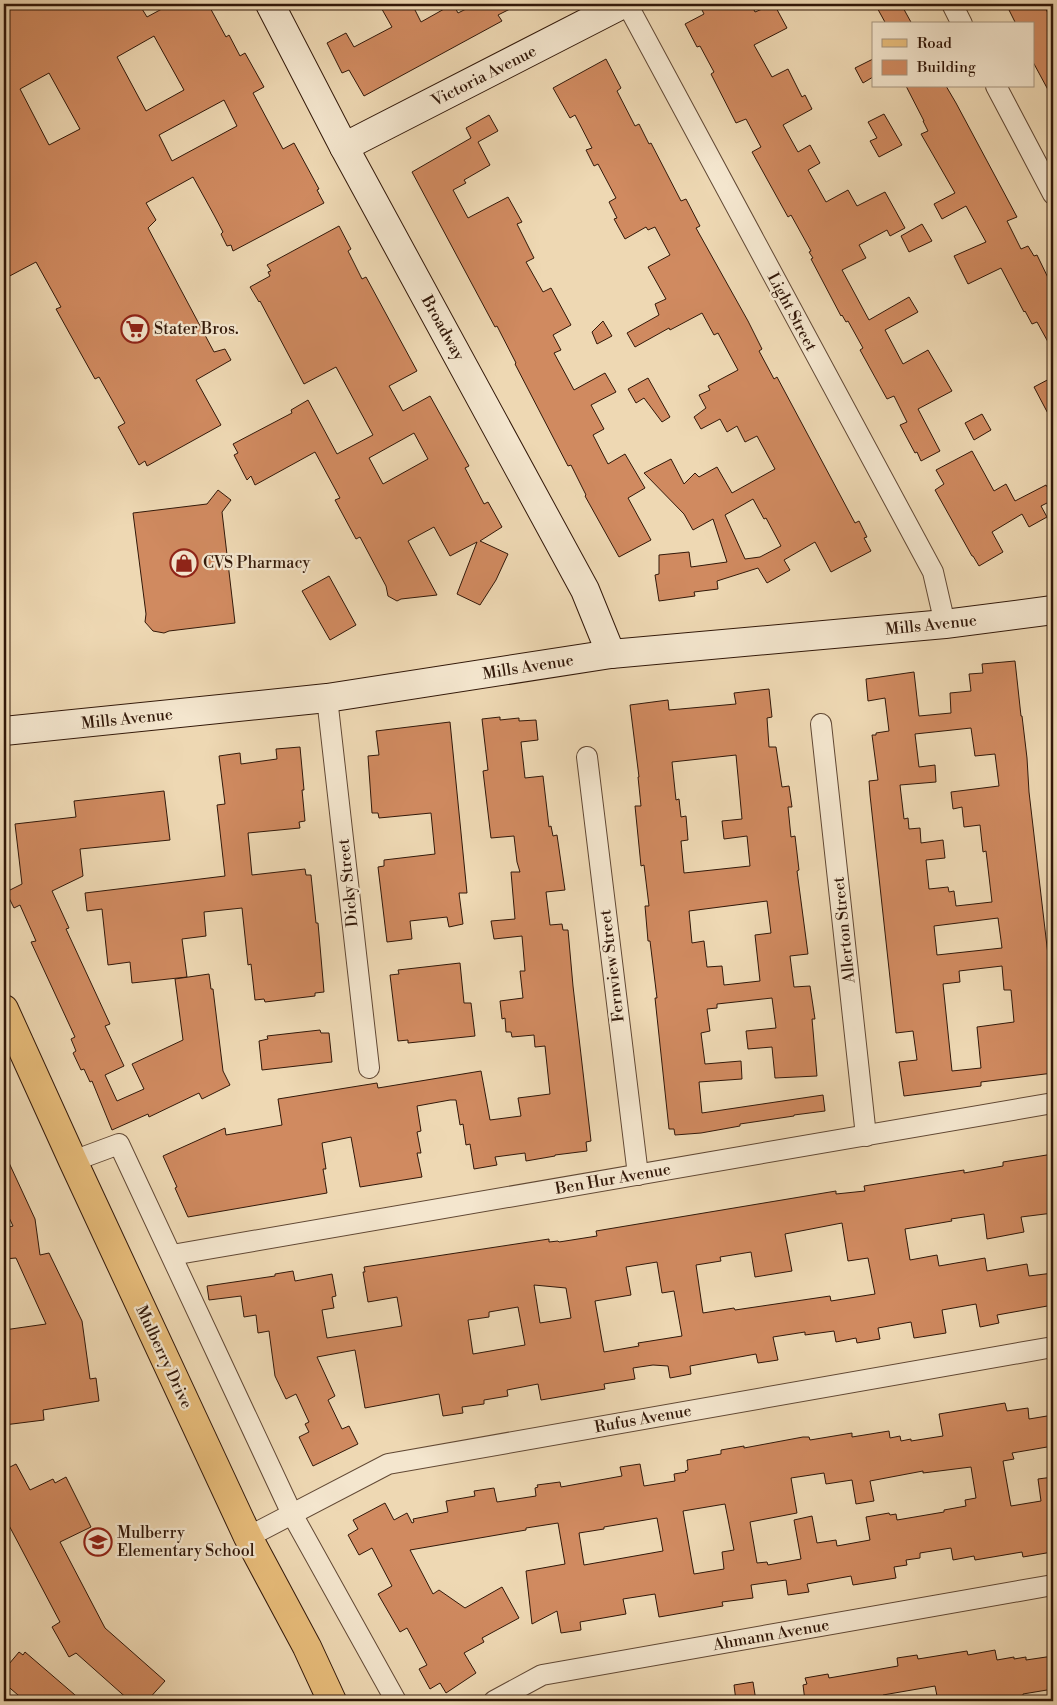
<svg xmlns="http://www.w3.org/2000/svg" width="1057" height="1705" font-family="'Libre Bodoni',serif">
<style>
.building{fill:#d08a60;stroke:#321809;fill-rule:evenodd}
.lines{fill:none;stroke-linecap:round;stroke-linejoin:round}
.street-casing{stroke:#614834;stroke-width:22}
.secondary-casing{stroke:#321809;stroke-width:30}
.primary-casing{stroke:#321809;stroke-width:30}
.street{stroke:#f4e6ce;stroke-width:20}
.secondary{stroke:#f4e6ce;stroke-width:28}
.primary{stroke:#e7bc7a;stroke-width:28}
.labels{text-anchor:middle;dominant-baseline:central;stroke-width:4.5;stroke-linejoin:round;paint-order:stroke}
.street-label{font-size:16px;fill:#321809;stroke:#f4e6ce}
.poi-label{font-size:16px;fill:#321809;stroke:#f4e6ce;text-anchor:start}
</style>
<rect width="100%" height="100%" fill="#eed8b3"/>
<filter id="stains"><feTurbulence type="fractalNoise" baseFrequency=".004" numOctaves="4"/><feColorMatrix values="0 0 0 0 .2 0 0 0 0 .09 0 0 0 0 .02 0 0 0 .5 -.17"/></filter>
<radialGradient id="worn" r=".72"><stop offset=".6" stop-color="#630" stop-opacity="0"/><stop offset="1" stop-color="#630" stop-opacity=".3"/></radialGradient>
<g class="building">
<path d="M 4,4 L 139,4 L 147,17 L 171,4 L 208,4 L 226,37 L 229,35 L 240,56 L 245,53 L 264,87 L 253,93 L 283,149 L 294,143 L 319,189 L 317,190 L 324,203 L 233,251 L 231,245 L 227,246 L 221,234 L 223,232 L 214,215 L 193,177 L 146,203 L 156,220 L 148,228 L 214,352 L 225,349 L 231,360 L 196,380 L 221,425 L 147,466 L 145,461 L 139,465 L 118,427 L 125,423 L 99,377 L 95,379 L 56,309 L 61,307 L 36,262 L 4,279 ZM 154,36 L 184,90 L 146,111 L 117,57 ZM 49,73 L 80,129 L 49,145 L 20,89 ZM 224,100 L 237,126 L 172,161 L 159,135 Z"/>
<path d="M 379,4 L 412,4 L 421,22 L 453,4 L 458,13 L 476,4 L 520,4 L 498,15 L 502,21 L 364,96 L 349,70 L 342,73 L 327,43 L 346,33 L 354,47 L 392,27 Z"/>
<path d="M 714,4 L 717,4 L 720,9 L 731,4 L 743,4 L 746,9 L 752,6 L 755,12 L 774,4 L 787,28 L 754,45 L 772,77 L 788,69 L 802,97 L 805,95 L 812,109 L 783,125 L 798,152 L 810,145 L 820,163 L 808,170 L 826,202 L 848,190 L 857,206 L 885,192 L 905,228 L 890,236 L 887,230 L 859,245 L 866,258 L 842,270 L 869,320 L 909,297 L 918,312 L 885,330 L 903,364 L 928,350 L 952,391 L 918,409 L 940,451 L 921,461 L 917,452 L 915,453 L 900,425 L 907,422 L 894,396 L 887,399 L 860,350 L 863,348 L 848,321 L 846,322 L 842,315 L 841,316 L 811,259 L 813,258 L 809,252 L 811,251 L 791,215 L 788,217 L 752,152 L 761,147 L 746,119 L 736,123 L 711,74 L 714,72 L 700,46 L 697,47 L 685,24 L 704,14 L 702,10 Z"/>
<path d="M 875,4 L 901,4 L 912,24 L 886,24 Z"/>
<path d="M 1020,4 L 1043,4 L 1053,22 L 1053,99 L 1033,62 L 1033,24 L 1016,24 L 1009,10 Z"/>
<path d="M 606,59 L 621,88 L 617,91 L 635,126 L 639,124 L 649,144 L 651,143 L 681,201 L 686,199 L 700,226 L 696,228 L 748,321 L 762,349 L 759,351 L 774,379 L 777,377 L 855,523 L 859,521 L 867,537 L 864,538 L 871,551 L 831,572 L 815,542 L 784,560 L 790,570 L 767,583 L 758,568 L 717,581 L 718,589 L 694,592 L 695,596 L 659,601 L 655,575 L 659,574 L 659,555 L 689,552 L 691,567 L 727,562 L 713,519 L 693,530 L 684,514 L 644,473 L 671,459 L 684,484 L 695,473 L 699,477 L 717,467 L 732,493 L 775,469 L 757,436 L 745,442 L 737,426 L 727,432 L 720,419 L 701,429 L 694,417 L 706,408 L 699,395 L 710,390 L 708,386 L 738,370 L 718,333 L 714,335 L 702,313 L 670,330 L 669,328 L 635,347 L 627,333 L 659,315 L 655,304 L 666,299 L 648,267 L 670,255 L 655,227 L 648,230 L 646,227 L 625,239 L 614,219 L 617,218 L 609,202 L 616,198 L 598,164 L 594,166 L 586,150 L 592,148 L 575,115 L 570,118 L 553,88 ZM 753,499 L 764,519 L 766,518 L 781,546 L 760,557 L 745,559 L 725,515 Z"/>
<path d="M 873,59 L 873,77 L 863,83 L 855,68 Z"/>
<path d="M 906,86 L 946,86 L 956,103 L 1017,217 L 1007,221 L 1021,249 L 1028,246 L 1034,256 L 1037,255 L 1053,288 L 1053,351 L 1037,322 L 1032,324 L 1025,311 L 1024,312 L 1001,268 L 968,284 L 954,256 L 986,242 L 966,206 L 942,219 L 934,204 L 955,193 L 921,134 L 928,131 L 923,121 L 924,121 Z"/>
<path d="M 884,114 L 902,145 L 879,157 L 870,141 L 877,138 L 868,122 Z"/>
<path d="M 489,115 L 498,131 L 478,142 L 490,165 L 464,180 L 466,183 L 453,190 L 468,218 L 508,197 L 522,222 L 517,224 L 534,258 L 526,262 L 543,292 L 551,288 L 571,325 L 553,335 L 561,350 L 554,353 L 574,390 L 605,373 L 616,392 L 591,405 L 604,429 L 593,435 L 608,464 L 625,454 L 645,488 L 628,498 L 651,540 L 619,557 L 585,496 L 586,495 L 571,465 L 568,466 L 515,364 L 516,363 L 497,326 L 495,327 L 412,172 L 471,138 L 466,128 Z"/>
<path d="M 922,224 L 932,241 L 909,252 L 901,236 Z"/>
<path d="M 339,226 L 351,249 L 348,251 L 362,279 L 366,277 L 417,371 L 389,386 L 403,411 L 430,396 L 469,466 L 465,468 L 484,504 L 488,502 L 502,527 L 480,541 L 508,554 L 496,580 L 480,605 L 457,594 L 477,542 L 450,556 L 434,527 L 408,541 L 437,595 L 401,599 L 397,601 L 388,596 L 386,586 L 360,537 L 356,539 L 335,500 L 340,498 L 315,452 L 255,485 L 251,476 L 247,480 L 234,455 L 238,453 L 233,444 L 292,413 L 291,410 L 308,400 L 337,454 L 373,435 L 336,367 L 304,384 L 260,301 L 259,302 L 250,287 L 270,276 L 268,272 L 271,271 L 267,265 ZM 414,433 L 428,459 L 383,484 L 369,458 Z"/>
<path d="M 603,321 L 612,336 L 597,344 L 592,332 Z"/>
<path d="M 1053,377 L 1053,423 L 1034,387 Z"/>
<path d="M 648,378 L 670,417 L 662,422 L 644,398 L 636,403 L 628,389 Z"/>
<path d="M 982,414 L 991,430 L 974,440 L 965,423 Z"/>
<path d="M 972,451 L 994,491 L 1006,484 L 1015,501 L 1046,485 L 1053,497 L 1053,500 L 1041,506 L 1047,517 L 1029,527 L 1022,514 L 992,532 L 1003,552 L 979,566 L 973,556 L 972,556 L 935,490 L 944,484 L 936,470 Z"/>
<path d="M 218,490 L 231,500 L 222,512 L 235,623 L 169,631 L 164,633 L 153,631 L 145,622 L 146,614 L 133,513 L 207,504 Z"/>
<path d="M 329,576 L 356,625 L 330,640 L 302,591 Z"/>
<path d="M 1015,661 L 1021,716 L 1022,716 L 1027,758 L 1029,792 L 1053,998 L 1053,1006 L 1050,1006 L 1053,1039 L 1053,1073 L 981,1082 L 981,1086 L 904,1096 L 899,1062 L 917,1060 L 913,1031 L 896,1033 L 870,795 L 869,781 L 878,780 L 872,735 L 876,735 L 876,733 L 889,731 L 885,698 L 868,701 L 866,679 L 914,672 L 919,716 L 951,713 L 950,693 L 971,691 L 969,674 L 983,673 L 982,664 ZM 971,728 L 975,756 L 995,754 L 999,786 L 951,792 L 953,809 L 962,807 L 964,827 L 980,825 L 983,852 L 986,851 L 992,902 L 956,906 L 954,891 L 949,892 L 948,887 L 929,889 L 926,860 L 945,858 L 943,840 L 921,843 L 920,828 L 909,829 L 908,818 L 904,819 L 900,785 L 936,782 L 935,765 L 919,767 L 915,734 ZM 998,918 L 1002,948 L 937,955 L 934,926 ZM 1002,966 L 1004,990 L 1011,990 L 1014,1022 L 977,1027 L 981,1068 L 952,1071 L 943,984 L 960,982 L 959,971 Z"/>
<path d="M 769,689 L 772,717 L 767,718 L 769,747 L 776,747 L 782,787 L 789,786 L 792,807 L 788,807 L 791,837 L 795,836 L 799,870 L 797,871 L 808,954 L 790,956 L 794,987 L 810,986 L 815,1019 L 812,1019 L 817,1076 L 775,1078 L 772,1047 L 748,1049 L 746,1031 L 776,1028 L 772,998 L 717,1004 L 717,1008 L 707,1009 L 710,1031 L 701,1033 L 705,1064 L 741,1061 L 742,1079 L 699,1082 L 702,1113 L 823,1095 L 825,1111 L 794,1115 L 794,1116 L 740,1124 L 740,1126 L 701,1133 L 675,1135 L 674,1129 L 669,1129 L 655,998 L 657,998 L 650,941 L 648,941 L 645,906 L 649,906 L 644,865 L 641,866 L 635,806 L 641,806 L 638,777 L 639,777 L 630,705 L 668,700 L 669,710 L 736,704 L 734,693 ZM 736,755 L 742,819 L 722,821 L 724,839 L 747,836 L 750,866 L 684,873 L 681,841 L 688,840 L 686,816 L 681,817 L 679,799 L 676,800 L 672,762 ZM 767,901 L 771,933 L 755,935 L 760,981 L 724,985 L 722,966 L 707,967 L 704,941 L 692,943 L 689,911 Z"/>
<path d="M 500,717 L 500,720 L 519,718 L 519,721 L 536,720 L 538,740 L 521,742 L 525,778 L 543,776 L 549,827 L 551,826 L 553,836 L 557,835 L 565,890 L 546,892 L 550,925 L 562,924 L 563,930 L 568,930 L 573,986 L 591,1141 L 586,1142 L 587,1151 L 555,1155 L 555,1156 L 526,1161 L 525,1153 L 495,1157 L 497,1165 L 474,1169 L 470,1144 L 466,1145 L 463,1124 L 460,1125 L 456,1100 L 450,1100 L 417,1106 L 421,1131 L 417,1132 L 421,1153 L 417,1153 L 422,1177 L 360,1187 L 351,1137 L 322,1143 L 326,1169 L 323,1169 L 327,1193 L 188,1217 L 175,1188 L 177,1187 L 163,1156 L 225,1128 L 226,1135 L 282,1125 L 278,1099 L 377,1083 L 378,1088 L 481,1071 L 490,1120 L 521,1116 L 518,1098 L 550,1094 L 545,1046 L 535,1047 L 534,1035 L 512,1037 L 511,1032 L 506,1032 L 505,1018 L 502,1019 L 500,1001 L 523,998 L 520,971 L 525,971 L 522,936 L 494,939 L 491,921 L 515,919 L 511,872 L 520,872 L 517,862 L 514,836 L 491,838 L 483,771 L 488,770 L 482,719 Z"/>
<path d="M 450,722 L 467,893 L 459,893 L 463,924 L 449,927 L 447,917 L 410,921 L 412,939 L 387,942 L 378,867 L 384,866 L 384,860 L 435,854 L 431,813 L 379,818 L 378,813 L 372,813 L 368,756 L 379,755 L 376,731 Z"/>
<path d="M 300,747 L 304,790 L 302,790 L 305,821 L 299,822 L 300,828 L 248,833 L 252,875 L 305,869 L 306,875 L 311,875 L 316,923 L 318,923 L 324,992 L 315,993 L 315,996 L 265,1002 L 264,999 L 255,1000 L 251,964 L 248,965 L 242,908 L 204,912 L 206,936 L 182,939 L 187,977 L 132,983 L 130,962 L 108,965 L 102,909 L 87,911 L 85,893 L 225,876 L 217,805 L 225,804 L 219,756 L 240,753 L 241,764 L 277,759 L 276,749 Z"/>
<path d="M 164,791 L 170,840 L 80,849 L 83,876 L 52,891 L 69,928 L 66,929 L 110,1024 L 105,1026 L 124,1066 L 105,1075 L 117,1101 L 144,1089 L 132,1064 L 183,1040 L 175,979 L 209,974 L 211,989 L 213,989 L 223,1071 L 230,1085 L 202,1099 L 199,1093 L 149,1117 L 148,1114 L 112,1130 L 92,1081 L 90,1082 L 84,1069 L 81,1070 L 73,1053 L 76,1051 L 71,1039 L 75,1037 L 31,942 L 36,941 L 20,905 L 14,908 L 6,892 L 22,884 L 15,824 L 76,817 L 74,801 Z"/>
<path d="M 460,963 L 464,1003 L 471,1003 L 475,1036 L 408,1043 L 408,1040 L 398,1041 L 390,975 L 399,974 L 398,970 Z"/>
<path d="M 320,1030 L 321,1033 L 329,1033 L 332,1062 L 262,1070 L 259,1041 L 268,1039 L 267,1036 Z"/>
<path d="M 4,1152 L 35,1219 L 40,1255 L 49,1253 L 82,1321 L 90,1379 L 96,1378 L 99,1401 L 43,1410 L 44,1420 L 4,1425 L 4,1330 L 46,1324 L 16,1258 L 4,1259 L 4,1228 L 13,1226 L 4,1207 Z"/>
<path d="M 1053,1154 L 1053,1213 L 1021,1217 L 1024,1232 L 987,1239 L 984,1214 L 951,1219 L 952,1221 L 905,1229 L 910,1260 L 937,1255 L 939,1266 L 985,1258 L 987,1271 L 1027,1264 L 1029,1276 L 1053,1273 L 1053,1305 L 997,1315 L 999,1323 L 980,1327 L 976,1304 L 942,1310 L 946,1333 L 914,1338 L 911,1322 L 878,1328 L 880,1339 L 857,1343 L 856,1338 L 836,1342 L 834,1331 L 805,1335 L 805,1332 L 773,1337 L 778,1360 L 758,1363 L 756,1354 L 690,1366 L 691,1374 L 670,1378 L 668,1366 L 653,1365 L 633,1368 L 635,1379 L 604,1384 L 605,1389 L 541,1400 L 538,1384 L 507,1390 L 508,1396 L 484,1400 L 484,1404 L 462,1407 L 463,1413 L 443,1416 L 439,1394 L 365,1408 L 355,1350 L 317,1357 L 335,1396 L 328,1400 L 342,1429 L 349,1426 L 358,1444 L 313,1466 L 299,1437 L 309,1432 L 305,1424 L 309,1422 L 296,1394 L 286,1399 L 275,1376 L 269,1331 L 258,1333 L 256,1315 L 244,1317 L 241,1296 L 209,1300 L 207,1286 L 275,1276 L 275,1274 L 293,1271 L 295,1281 L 332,1274 L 336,1296 L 332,1297 L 334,1308 L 322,1310 L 327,1338 L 402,1326 L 397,1297 L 368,1302 L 363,1272 L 365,1272 L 364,1267 L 549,1239 L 549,1242 L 558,1241 L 559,1242 L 597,1236 L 596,1231 L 836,1191 L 836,1194 L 865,1191 L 864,1186 L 964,1170 L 964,1173 L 1003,1166 L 1003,1162 ZM 842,1223 L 848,1261 L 868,1258 L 875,1294 L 831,1301 L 830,1296 L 735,1310 L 734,1308 L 703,1313 L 696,1265 L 721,1261 L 720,1257 L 751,1252 L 755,1277 L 792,1271 L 785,1234 ZM 657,1262 L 662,1293 L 674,1291 L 682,1336 L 638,1343 L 639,1346 L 604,1352 L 595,1301 L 631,1295 L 626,1267 ZM 534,1285 L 566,1288 L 571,1318 L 540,1323 ZM 518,1307 L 525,1345 L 473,1354 L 468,1320 L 489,1317 L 489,1312 Z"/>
<path d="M 1005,1403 L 1007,1411 L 1028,1408 L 1029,1419 L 1053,1415 L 1053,1446 L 1012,1453 L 1014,1459 L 1003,1461 L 1011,1506 L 1041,1501 L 1038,1479 L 1053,1477 L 1053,1541 L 1050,1541 L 1052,1552 L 1023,1557 L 1022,1552 L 975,1560 L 974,1556 L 953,1560 L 951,1548 L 920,1553 L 920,1558 L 906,1560 L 907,1565 L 894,1567 L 896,1578 L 853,1585 L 851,1576 L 807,1584 L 809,1592 L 788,1595 L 786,1580 L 751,1585 L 753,1598 L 722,1602 L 723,1606 L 659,1617 L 655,1594 L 623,1599 L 626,1614 L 580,1622 L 581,1630 L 561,1633 L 557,1611 L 532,1624 L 526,1571 L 565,1564 L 558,1523 L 526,1528 L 526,1530 L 410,1550 L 433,1594 L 439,1590 L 465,1608 L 502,1587 L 519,1618 L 482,1638 L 484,1642 L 464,1653 L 476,1673 L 446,1693 L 440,1683 L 430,1689 L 419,1669 L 427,1665 L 407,1628 L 400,1632 L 378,1594 L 392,1586 L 372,1548 L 359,1555 L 348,1535 L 358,1529 L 353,1520 L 385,1503 L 394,1520 L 407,1513 L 412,1523 L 414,1522 L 413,1519 L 448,1512 L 446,1501 L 475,1496 L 474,1491 L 494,1488 L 497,1502 L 536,1496 L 535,1488 L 538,1487 L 537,1485 L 560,1482 L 561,1487 L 622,1476 L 620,1467 L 640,1464 L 644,1486 L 675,1481 L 674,1474 L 686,1472 L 685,1471 L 688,1470 L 687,1460 L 721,1454 L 721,1450 L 744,1446 L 744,1448 L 803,1437 L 809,1437 L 810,1440 L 852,1433 L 852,1437 L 889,1431 L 890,1438 L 900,1436 L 901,1441 L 911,1439 L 911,1441 L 943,1436 L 939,1414 ZM 971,1467 L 976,1498 L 965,1500 L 966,1506 L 944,1510 L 944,1512 L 897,1520 L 896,1514 L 890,1515 L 889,1513 L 866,1517 L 870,1540 L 837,1546 L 836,1540 L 817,1543 L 812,1516 L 794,1520 L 801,1559 L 768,1565 L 767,1562 L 757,1563 L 750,1522 L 797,1513 L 791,1478 L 824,1473 L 826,1484 L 852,1480 L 856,1504 L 874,1501 L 870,1481 L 923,1471 L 923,1473 ZM 725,1504 L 734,1550 L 722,1552 L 724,1569 L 694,1574 L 683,1511 ZM 657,1518 L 663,1551 L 584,1565 L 579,1533 L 604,1529 L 604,1527 Z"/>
<path d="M 16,1464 L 30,1490 L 53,1479 L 55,1483 L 66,1477 L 91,1527 L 60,1542 L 105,1628 L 165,1681 L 147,1701 L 130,1701 L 76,1653 L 69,1657 L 52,1627 L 60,1622 L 4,1516 L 4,1470 Z"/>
<path d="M 995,1650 L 997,1660 L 1014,1657 L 1014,1659 L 1026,1657 L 1026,1660 L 1053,1656 L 1053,1689 L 1023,1694 L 1023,1697 L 996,1701 L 938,1701 L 935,1686 L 883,1695 L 884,1701 L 805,1701 L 803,1685 L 807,1684 L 805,1678 L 828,1674 L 829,1678 L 898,1666 L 897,1658 L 917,1655 L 918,1659 L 967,1651 L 968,1655 Z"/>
<path d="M 19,1652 L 23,1655 L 25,1652 L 82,1701 L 25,1701 L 4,1683 L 4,1670 Z"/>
<path d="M 753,1682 L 756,1701 L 736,1701 L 734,1685 Z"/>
</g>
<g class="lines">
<g class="street-casing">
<g id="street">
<path d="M 627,4 L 933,572 L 945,624"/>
<path d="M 952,4 L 962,24"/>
<path d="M 996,86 L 1053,194"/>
<path d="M 327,698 L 369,1068"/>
<path d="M 821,724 L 866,1136"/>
<path d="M 587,757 L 638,1175"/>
<path d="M 73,1161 L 119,1144 L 292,1514 L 396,1701"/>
<path d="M 172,1255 L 1053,1103"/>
<path d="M 248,1537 L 388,1464 L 1053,1347"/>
<path d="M 494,1701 L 542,1675 L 1053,1585"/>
</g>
</g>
<g class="secondary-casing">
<g id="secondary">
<path d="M 270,4 L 344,147 L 585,590 L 611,654"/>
<path d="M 344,147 L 623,4"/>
<path d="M 4,731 L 327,698 L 611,654 L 945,624 L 1053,610"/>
</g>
</g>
<g class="primary-casing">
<path id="primary" d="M 4,1009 L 73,1161 L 248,1537 L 307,1647 L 332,1701"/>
</g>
<use href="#street" class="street"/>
<use href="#secondary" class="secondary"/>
<use href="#primary" class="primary"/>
</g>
<defs>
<g id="supermarket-ring" transform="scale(1.4375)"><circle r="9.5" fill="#f4e6ce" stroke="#8f2418" stroke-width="1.5"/><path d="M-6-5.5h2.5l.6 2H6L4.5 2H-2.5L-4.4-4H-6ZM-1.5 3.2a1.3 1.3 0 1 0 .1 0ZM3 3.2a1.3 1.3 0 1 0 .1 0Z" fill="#8f2418"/></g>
<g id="shop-ring" transform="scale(1.4375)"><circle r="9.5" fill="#f4e6ce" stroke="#8f2418" stroke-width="1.5"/><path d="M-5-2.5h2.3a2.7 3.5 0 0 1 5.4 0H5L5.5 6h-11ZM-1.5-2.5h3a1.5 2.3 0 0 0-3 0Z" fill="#8f2418"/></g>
<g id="school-ring" transform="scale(1.4375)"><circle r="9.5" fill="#f4e6ce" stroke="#8f2418" stroke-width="1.5"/><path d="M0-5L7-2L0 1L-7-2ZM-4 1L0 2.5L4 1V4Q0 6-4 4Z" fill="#8f2418"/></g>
</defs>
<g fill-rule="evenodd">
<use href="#supermarket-ring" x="135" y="329"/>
<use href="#shop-ring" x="184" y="563"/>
<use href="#school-ring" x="98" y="1542"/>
</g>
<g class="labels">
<g class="street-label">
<text transform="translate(484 76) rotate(-27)">Victoria Avenue</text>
<text transform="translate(792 312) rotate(62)">Light Street</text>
<text transform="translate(443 328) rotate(61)">Broadway</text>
<text transform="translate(931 625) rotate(-6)">Mills Avenue</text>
<text transform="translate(528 667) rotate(-9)">Mills Avenue</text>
<text transform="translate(127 719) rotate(-6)">Mills Avenue</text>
<text transform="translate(348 883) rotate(-96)">Dicky Street</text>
<text transform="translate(844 930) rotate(-96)">Allerton Street</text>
<text transform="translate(612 966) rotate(-97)">Fernview Street</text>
<text transform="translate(613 1179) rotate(-10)">Ben Hur Avenue</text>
<text transform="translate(164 1357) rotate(65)">Mulberry Drive</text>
<text transform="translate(643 1419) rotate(-10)">Rufus Avenue</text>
<text transform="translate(771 1635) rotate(-10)">Ahmann Avenue</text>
</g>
<g class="poi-label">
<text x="154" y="329">Stater Bros.</text>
<text x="203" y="563">CVS Pharmacy</text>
<text x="117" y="1533">Mulberry<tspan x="117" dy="18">Elementary School</tspan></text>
</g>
</g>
<rect width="1057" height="1705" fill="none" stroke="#eed8b3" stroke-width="20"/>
<rect x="5" y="5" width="1047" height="1695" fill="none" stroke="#321809" stroke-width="2.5"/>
<rect x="10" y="10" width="1037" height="1685" fill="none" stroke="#321809"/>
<rect x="872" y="22" width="162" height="65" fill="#f4e6ce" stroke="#a6947f"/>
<rect x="882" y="39" width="25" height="8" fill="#e7bc7a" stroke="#a6947f"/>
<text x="917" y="48" font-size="15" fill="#321809">Road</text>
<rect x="882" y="60" width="25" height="15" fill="#d08a60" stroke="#a6947f"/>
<text x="917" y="72" font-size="15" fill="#321809">Building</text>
<rect width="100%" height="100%" filter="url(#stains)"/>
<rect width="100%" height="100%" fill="url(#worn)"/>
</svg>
